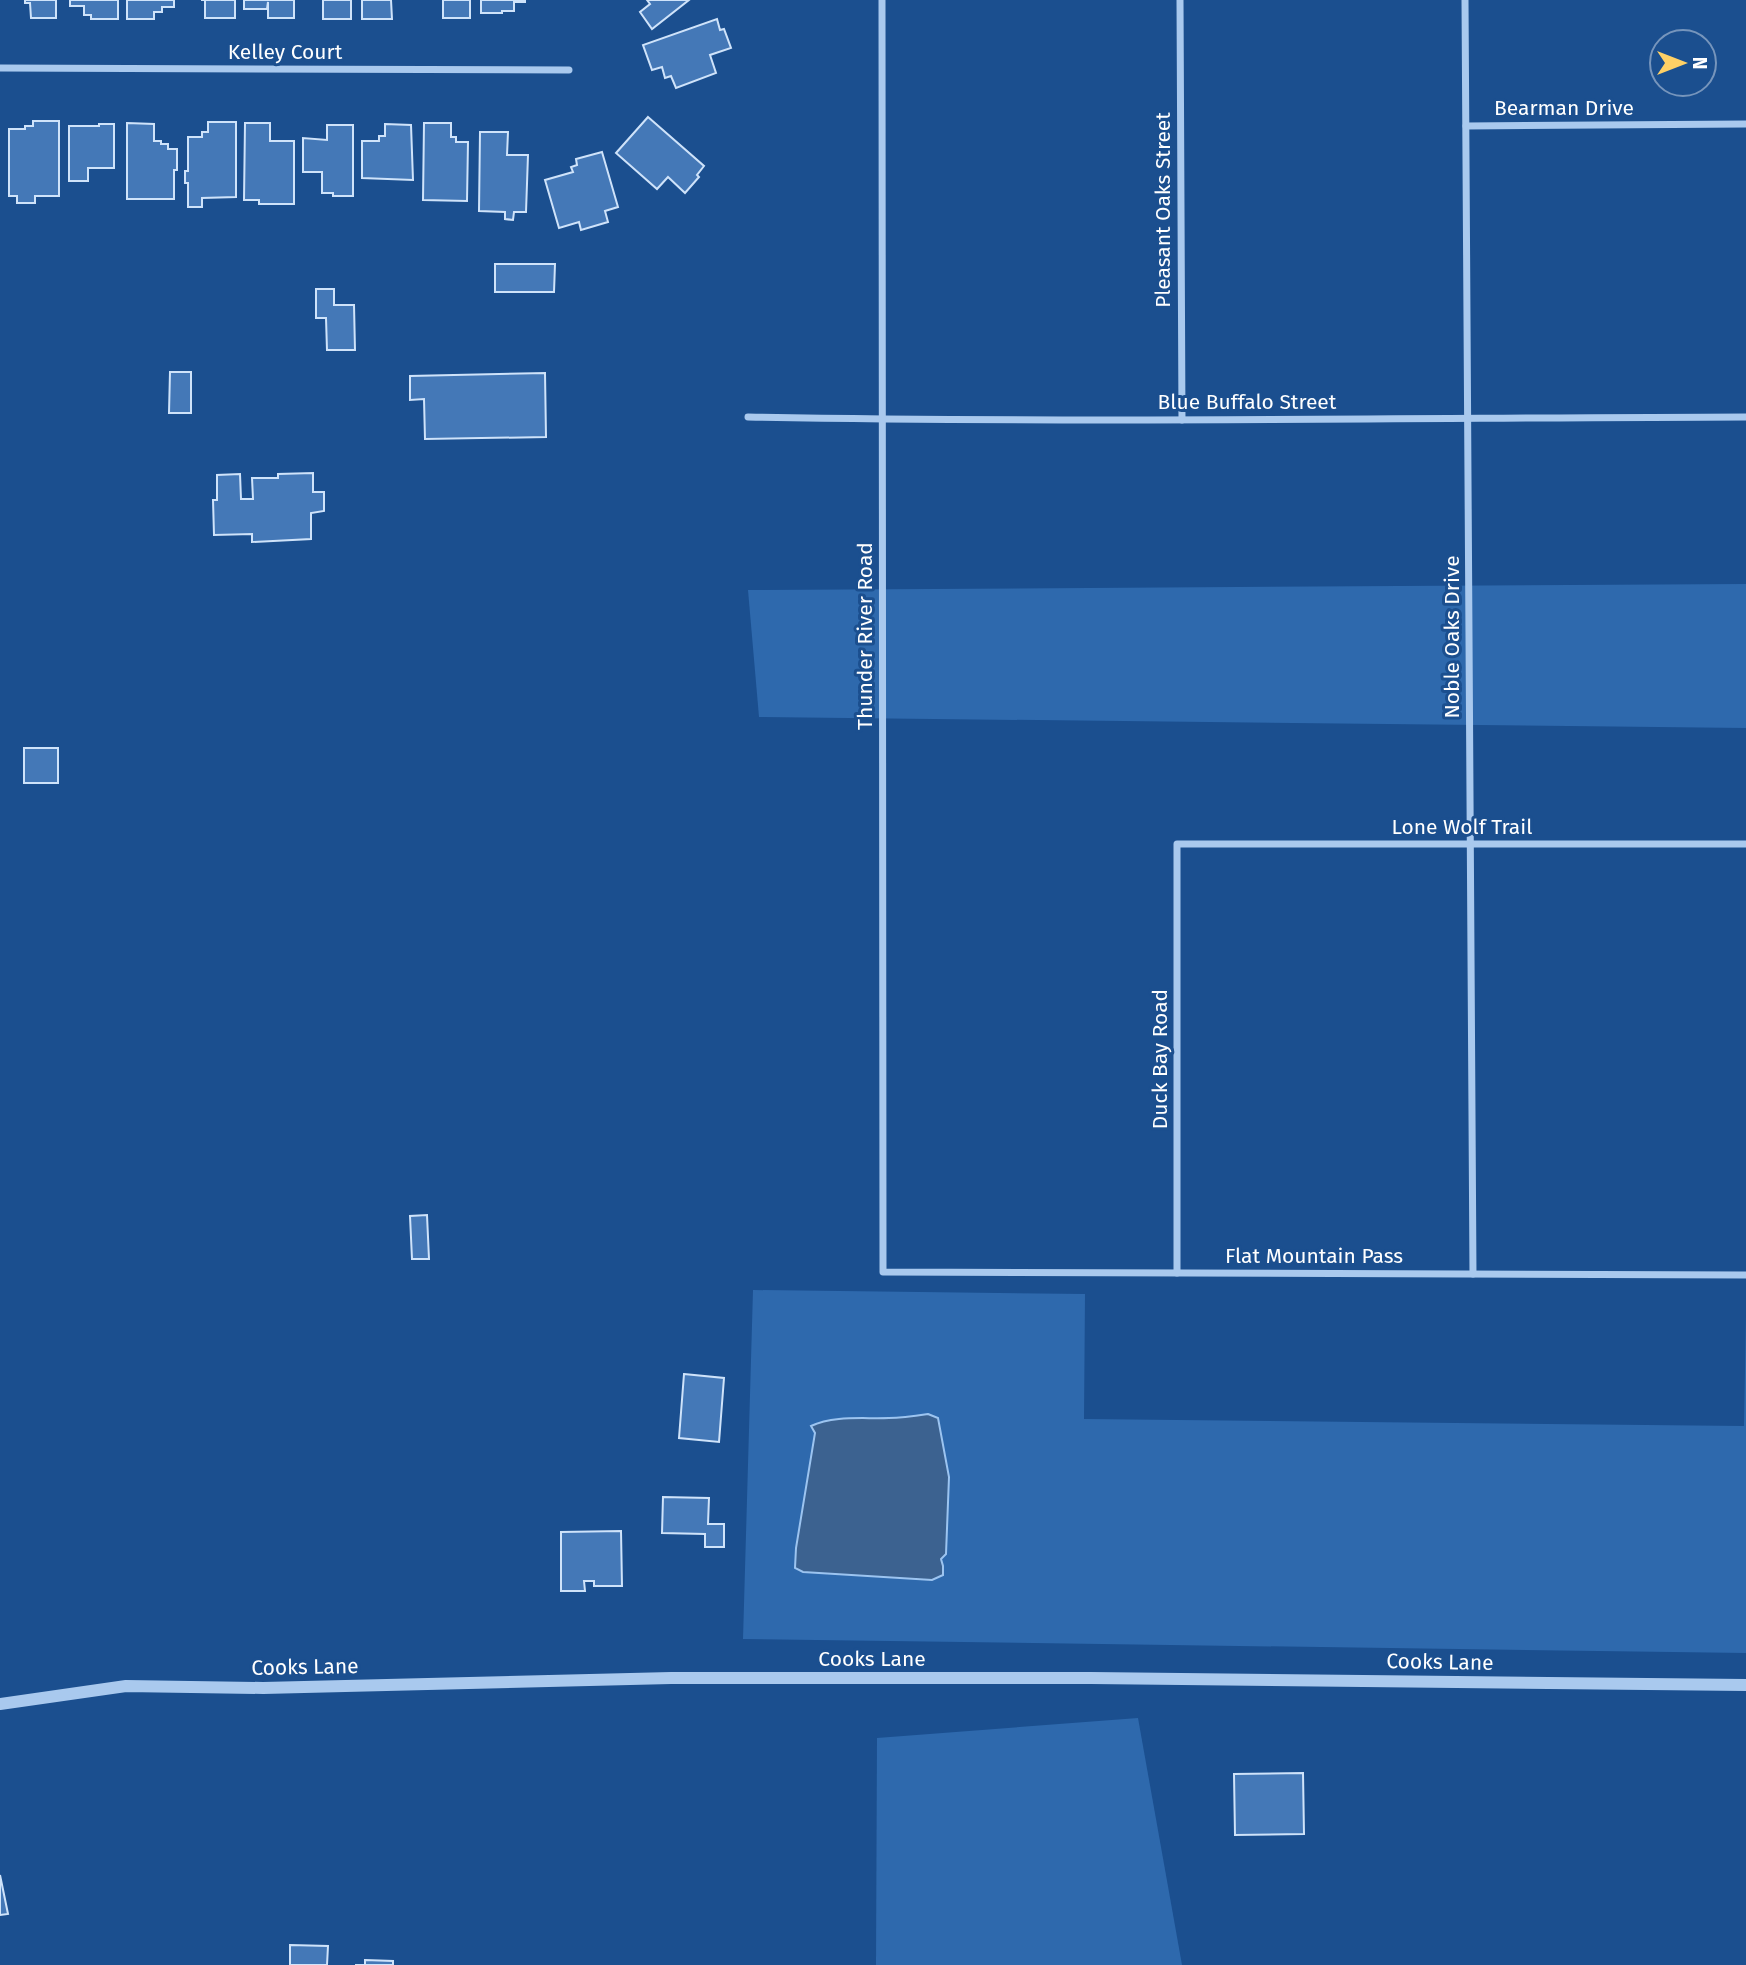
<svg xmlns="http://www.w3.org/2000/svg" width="1746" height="1965" font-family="'Fira Sans',sans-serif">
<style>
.green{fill:#2e69ad}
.water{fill:#3c6290;stroke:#9cc4f0;stroke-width:2}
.building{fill:#4478b7;stroke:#cfe3fa;stroke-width:2}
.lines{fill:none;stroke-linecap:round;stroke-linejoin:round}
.minor{stroke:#a9c9ee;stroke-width:7}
.tertiary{stroke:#a9c9ee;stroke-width:12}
.labels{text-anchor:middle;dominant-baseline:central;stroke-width:6;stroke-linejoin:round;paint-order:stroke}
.street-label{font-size:21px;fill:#fff;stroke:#1b4f8f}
</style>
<rect width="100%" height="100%" fill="#1b4f8f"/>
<g class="green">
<path d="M 1746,584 L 1746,728 L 759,717 L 748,590 Z"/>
<path d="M 753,1290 L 1085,1294 L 1084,1419 L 1744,1426 L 1746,1315 L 1746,1653 L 743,1639 Z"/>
<path d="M 1138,1718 L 1182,1965 L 876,1965 L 877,1738 Z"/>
</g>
<path class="water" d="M 928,1414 L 938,1418 L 949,1477 L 946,1554 L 941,1559 L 943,1566 L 943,1575 L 932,1580 L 803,1572 L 795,1568 L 796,1548 L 815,1433 L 811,1426 C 834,1415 863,1419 889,1418 C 902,1418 915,1416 928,1414 Z"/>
<g class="building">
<path d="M 25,0 L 56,0 L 56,18 L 31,18 L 30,3 L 25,3 Z"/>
<path d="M 70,0 L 118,0 L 118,19 L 91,19 L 91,15 L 84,15 L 84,6 L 70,6 Z"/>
<path d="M 127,0 L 174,0 L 174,7 L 162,7 L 162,12 L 154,12 L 154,19 L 127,19 Z"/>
<path d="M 201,0 L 235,0 L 235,18 L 205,18 L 205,0 Z"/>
<path d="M 244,0 L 294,0 L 294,18 L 268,18 L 268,2 L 267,9 L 244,9 Z"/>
<rect x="323" y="0" width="28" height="19"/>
<path d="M 362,0 L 391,0 L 392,19 L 362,19 Z"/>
<rect x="443" y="0" width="27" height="18"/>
<path d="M 481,0 L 525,0 L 525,2 L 514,2 L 514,11 L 502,11 L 502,13 L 481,13 Z"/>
<path d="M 647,0 L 689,0 L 652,29 L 640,12 L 650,4 Z"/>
<path d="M 717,19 L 720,30 L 724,29 L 731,48 L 710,55 L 716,73 L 676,88 L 671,76 L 665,78 L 662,67 L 652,70 L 643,45 Z"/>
<path d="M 648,117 L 704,166 L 697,175 L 699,177 L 685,193 L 668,177 L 657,189 L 616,153 Z"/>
<path d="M 33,121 L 59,121 L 59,196 L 35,196 L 35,203 L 17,203 L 17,196 L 9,196 L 9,129 L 25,129 L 25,126 L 33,126 Z"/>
<path d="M 208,122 L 236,122 L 236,197 L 202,198 L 202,207 L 188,207 L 188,183 L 185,183 L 185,171 L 188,171 L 188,137 L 202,137 L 202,132 L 208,132 Z"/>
<path d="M 127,123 L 154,124 L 154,141 L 161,141 L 161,144 L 168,144 L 168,149 L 177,149 L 177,170 L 174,170 L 174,199 L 127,199 Z"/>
<path d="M 245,123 L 270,123 L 270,141 L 294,141 L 294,204 L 259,204 L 259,200 L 244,200 Z"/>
<path d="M 424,123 L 451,123 L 451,137 L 456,137 L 456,142 L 468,142 L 467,201 L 423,200 Z"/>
<path d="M 99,124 L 114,124 L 114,168 L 88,168 L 88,181 L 69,181 L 69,126 L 99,126 Z"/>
<path d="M 385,124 L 411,125 L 413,180 L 362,178 L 362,141 L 379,141 L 379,136 L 385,136 Z"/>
<path d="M 327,125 L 353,125 L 353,196 L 333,196 L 333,193 L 322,193 L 322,172 L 303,172 L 303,138 L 327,140 Z"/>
<path d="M 480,132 L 508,132 L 507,155 L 528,155 L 526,212 L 514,212 L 513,220 L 505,219 L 505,212 L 479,211 Z"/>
<path d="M 602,152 L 618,207 L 605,211 L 608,222 L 581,230 L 579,222 L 559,228 L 545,180 L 573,172 L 571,167 L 577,165 L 576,159 Z"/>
<path d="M 495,264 L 555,264 L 554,292 L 495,292 Z"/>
<path d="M 316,289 L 334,289 L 334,305 L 354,305 L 355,350 L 327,350 L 326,318 L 316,318 Z"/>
<path d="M 170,372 L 191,372 L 191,413 L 169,413 Z"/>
<path d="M 545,373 L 546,437 L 425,439 L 424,399 L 410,400 L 410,376 Z"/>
<path d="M 313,473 L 313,492 L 324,492 L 324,511 L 311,513 L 311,539 L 252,542 L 252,534 L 214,535 L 213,500 L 217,500 L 217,475 L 240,474 L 241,499 L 253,499 L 252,478 L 278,478 L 278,474 Z"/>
<rect x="24" y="748" width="34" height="35"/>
<path d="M 427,1215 L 429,1259 L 412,1259 L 410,1216 Z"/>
<path d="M 684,1374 L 724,1378 L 719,1442 L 679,1438 Z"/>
<path d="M 663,1497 L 709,1498 L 708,1524 L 724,1524 L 724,1547 L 705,1547 L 705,1534 L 662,1533 Z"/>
<path d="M 621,1531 L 622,1586 L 594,1586 L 594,1581 L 584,1581 L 585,1591 L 561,1591 L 561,1532 Z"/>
<path d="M 1303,1773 L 1304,1834 L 1235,1835 L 1234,1774 Z"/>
<path d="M 0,1875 L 8,1914 L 0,1915 Z"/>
<path d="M 290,1945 L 328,1946 L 327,1965 L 290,1965 Z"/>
<path d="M 365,1960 L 393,1961 L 393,1965 L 355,1965 L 365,1965 Z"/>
</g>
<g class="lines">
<g class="minor">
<path d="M 882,0 L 883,1272 L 1746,1275"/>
<path d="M 1180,0 L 1182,420"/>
<path d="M 1465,0 L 1473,1274"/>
<path d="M 0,68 L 569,70"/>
<path d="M 1466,126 L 1746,124"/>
<path d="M 748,417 C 1081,423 1413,418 1746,417"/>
<path d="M 1177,1273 L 1177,844 L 1746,844"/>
</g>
<path class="tertiary" d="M 0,1704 L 126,1686 L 263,1688 L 671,1678 L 1091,1678 L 1746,1685"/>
</g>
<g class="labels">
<g class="street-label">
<text x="285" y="52">Kelley Court</text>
<text x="1564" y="108">Bearman Drive</text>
<text transform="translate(1163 210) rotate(-90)">Pleasant Oaks Street</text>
<text x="1247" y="402">Blue Buffalo Street</text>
<text transform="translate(865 636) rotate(-90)">Thunder River Road</text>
<text transform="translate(1452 637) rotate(-90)">Noble Oaks Drive</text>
<text x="1462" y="827">Lone Wolf Trail</text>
<text transform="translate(1160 1059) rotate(-90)">Duck Bay Road</text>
<text x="1314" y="1256">Flat Mountain Pass</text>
<text x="872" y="1659">Cooks Lane</text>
<text transform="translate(1440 1662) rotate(1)">Cooks Lane</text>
<text transform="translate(305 1667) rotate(-1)">Cooks Lane</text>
</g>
</g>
<g transform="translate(1683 63) rotate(90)"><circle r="33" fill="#1b4f8f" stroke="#7695bc" stroke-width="2"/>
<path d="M0-5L12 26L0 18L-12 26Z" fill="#ffd166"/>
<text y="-10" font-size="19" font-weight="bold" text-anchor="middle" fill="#ffffff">N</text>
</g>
</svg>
